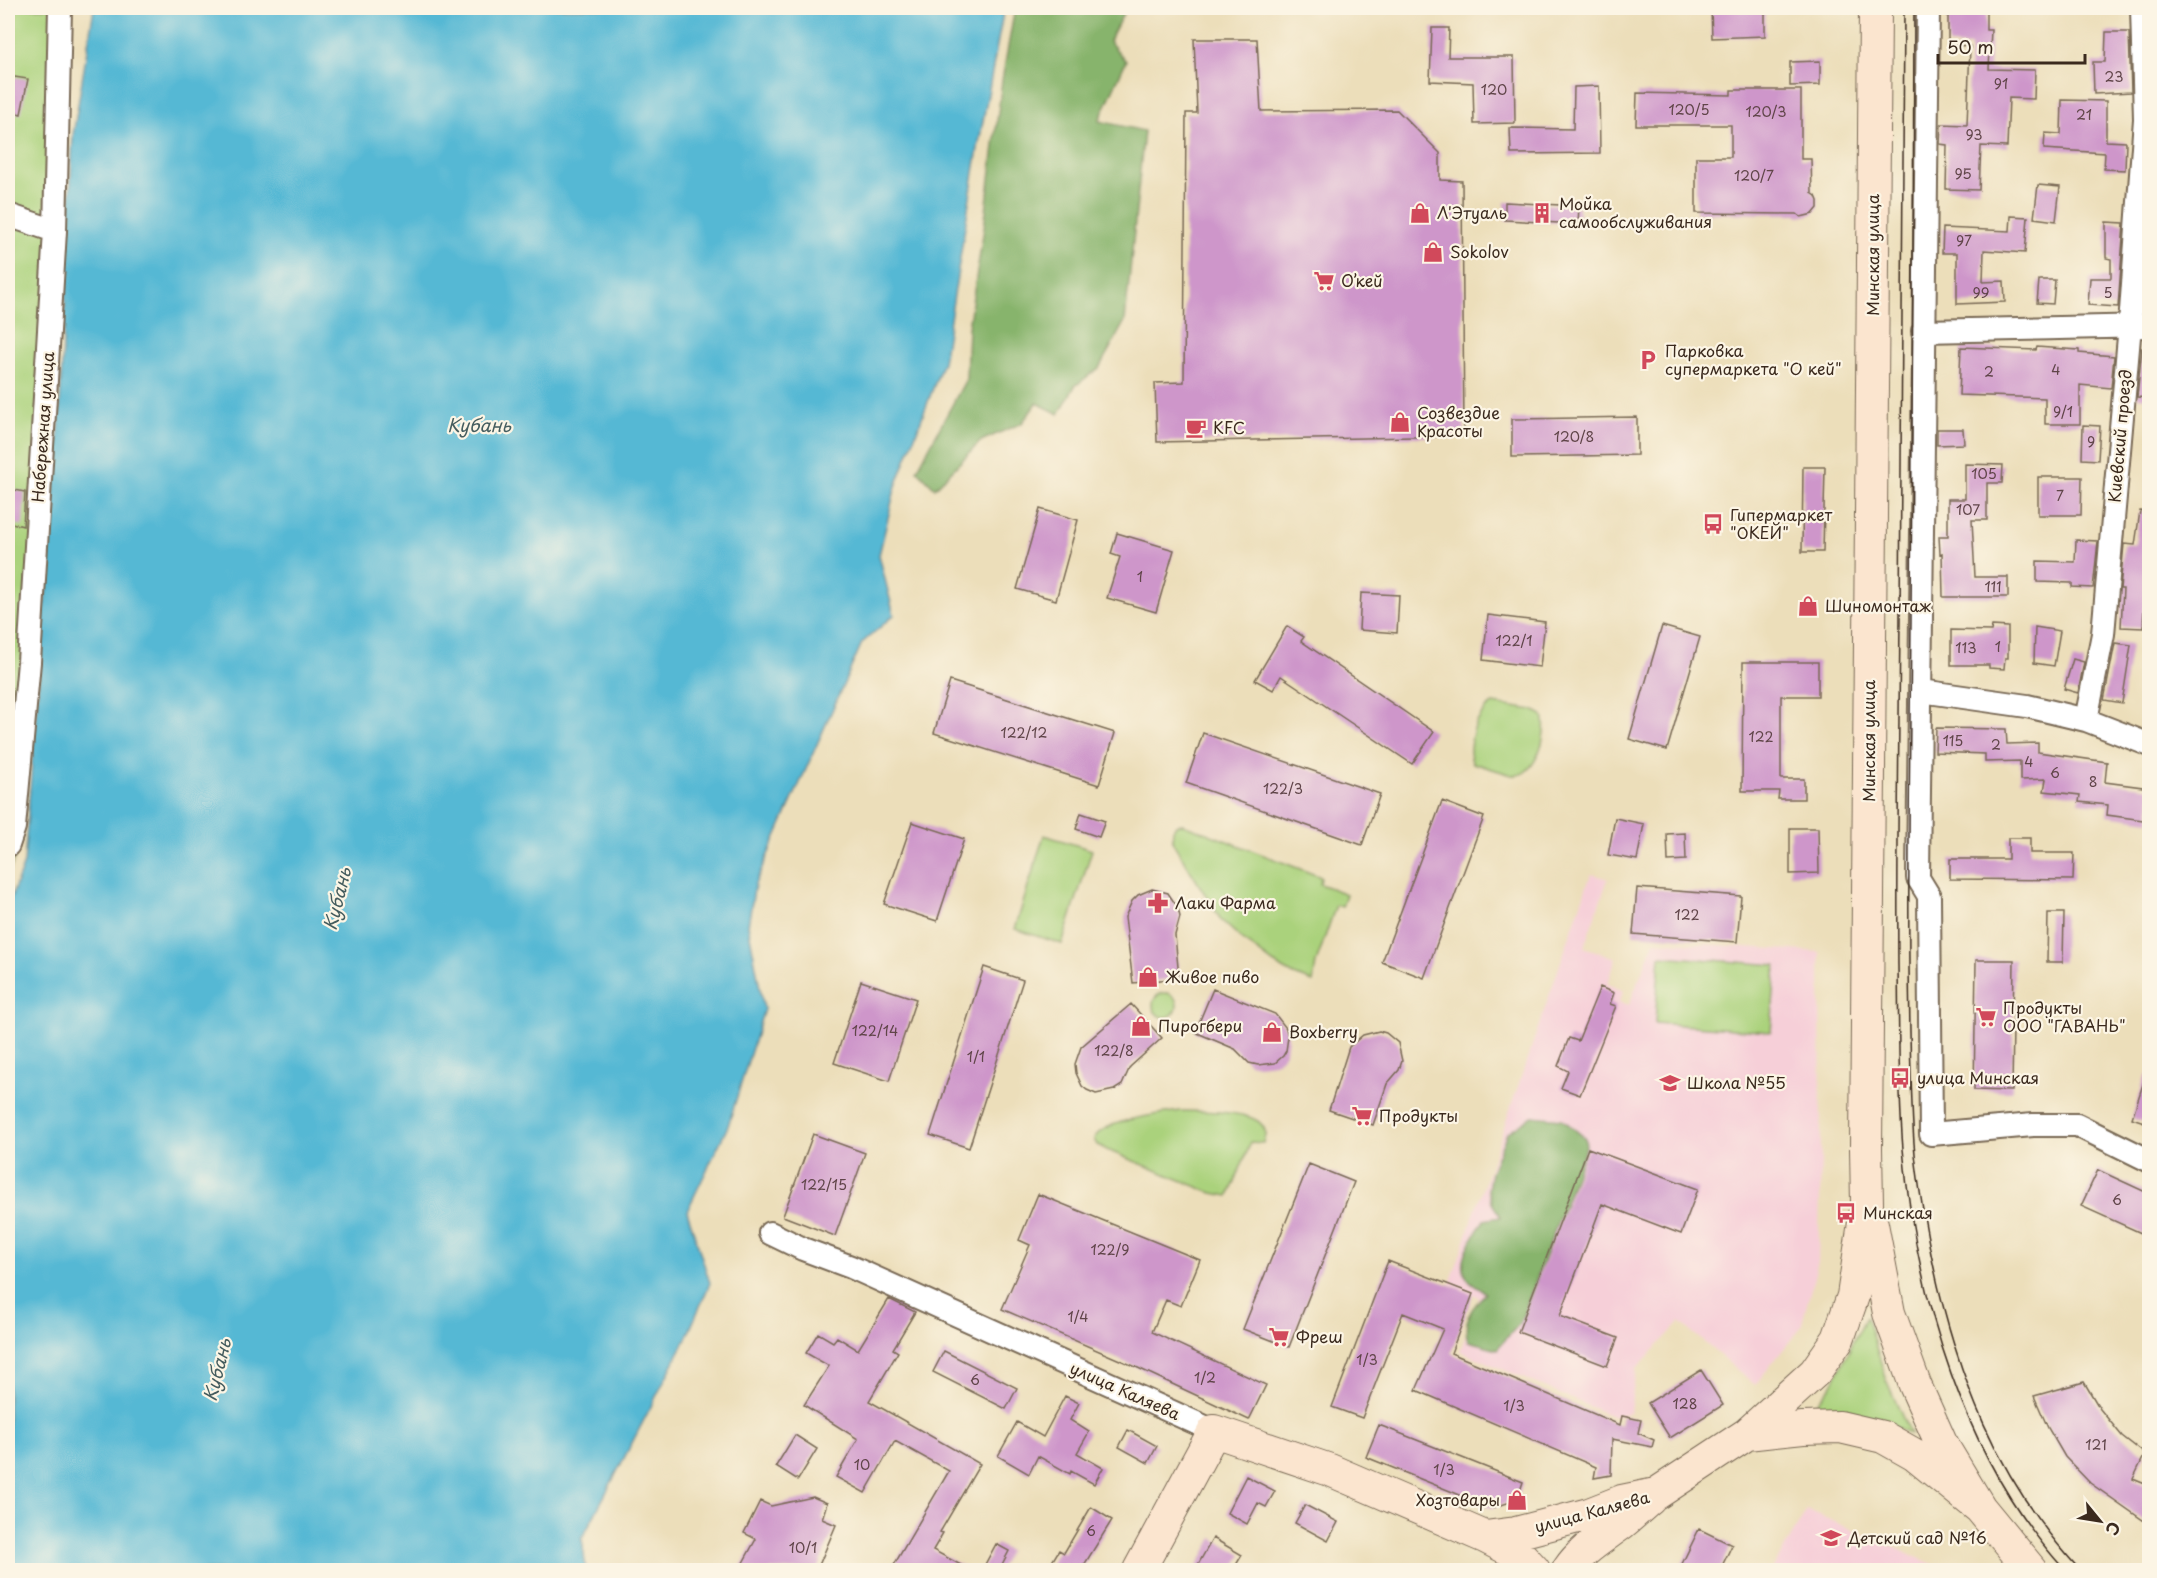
<svg xmlns="http://www.w3.org/2000/svg" width="2157" height="1578" viewBox="0 0 2157 1578" font-family="'Playpen Sans',sans-serif">
<rect width="100%" height="100%" fill="#fcf5e5"/>
<filter id="ink" filterUnits="userSpaceOnUse"><feTurbulence type="fractalNoise" baseFrequency=".0167" numOctaves="2"/><feDisplacementMap in="SourceGraphic" scale="12" xChannelSelector="R" yChannelSelector="G"/><feConvolveMatrix kernelMatrix="1 2 1 2 8 2 1 2 1" color-interpolation-filters="sRGB"/></filter>
<filter id="wash" filterUnits="userSpaceOnUse"><feTurbulence type="fractalNoise" baseFrequency=".008" numOctaves="4" result="noise"/><feDisplacementMap in="SourceGraphic" scale="24" xChannelSelector="R" yChannelSelector="G"/><feGaussianBlur stdDeviation="1.35" result="paint"/><feColorMatrix in="noise" values="0 0 0 0 0 0 0 0 0 0 0 0 0 0 0 0 0 1.4 0 .05"/><feComposite in="paint" operator="in"/></filter>
<g filter="url(#wash)">
<rect width="100%" height="100%" fill="#ecdeba"/>
<path fill="#f6cfd8" d="M1591 874 1608 879 1584 947 1616 958 1608 984 1624 991 1619 1002 1629 1005 1654 941 1820 952 1821 1160 1818 1262 1801 1327 1755 1385 1680 1322 1636 1369 1630 1412 1614 1417 1460 1351 1479 1297 1450 1284Z
M1807 1510 1937 1566 1933 1570H1772Z"/>
<path fill="#aad27c" stroke="#727e4d" stroke-width="1.5" d="M8 8H69L18 848 8 876Z
M1493 704 1533 710 1543 716C1549 734 1535 779 1512 775L1473 763C1464 748 1477 711 1493 704Z
M1183 824 1321 877 1320 884 1346 894 1342 907 1336 905 1316 963 1313 982 1294 975 1273 963 1244 941 1221 920 1172 841 1173 830 1176 825Z
M1044 835 1092 850 1062 944 1015 929Z
M1660 956 1776 965 1771 1032 1655 1023Z
M1153 1005a12 12 0 1 1 24 0a12 12 0 1 1-24 0Z
M1180 1111C1198 1111 1252 1110 1262 1125 1267 1131 1265 1136 1263 1143L1251 1142 1229 1196 1212 1193 1107 1150 1097 1145 1094 1139C1103 1120 1160 1114 1180 1111Z
M1866 1317 1888 1384 1910 1434 1877 1418 1814 1407 1831 1386Z"/>
<path fill="#87b46c" stroke="#616f45" stroke-width="1.5" d="M1015 8H1126L1109 41 1126 61 1099 121 1144 131 1125 321 1099 368 1075 386 1059 414 1037 403 1022 423 981 441 935 488 917 470 966 379 968 328 984 228 1002 80Z
M1532 1116 1562 1119 1585 1138 1586 1147 1520 1323 1497 1349 1468 1341C1462 1321 1472 1306 1486 1293 1481 1289 1474 1286 1470 1282 1453 1264 1474 1236 1484 1220L1501 1217 1493 1205 1488 1190 1491 1172 1507 1133Z"/>
<path fill="#55b8d4" stroke="#487179" stroke-width="1.5" d="M94 8H1004L978 148 943 362 895 489 879 555 894 615 862 643 755 884 748 925 764 1009 728 1126 687 1211 710 1283 685 1341 582 1539 586 1570H8V906L24 863 59 425 73 135Z"/>
<g id="blocks">
<path fill="#ce96ca" d="M1711 8H1765V36L1712 38Z
M1948 8H1986V30H1991L1989 69 2035 70 2034 99 2009 98 2007 147 1981 146 1979 190 1946 189 1947 145 1940 144 1941 124 1967 125 1970 46 1948 45Z
M1432 28H1449L1448 57H1514L1515 123 1474 124 1473 83 1430 81Z
M2106 32H2129L2131 92 2094 94 2093 62H2105Z
M1194 39H1257L1261 111 1397 110 1440 153V180L1462 181 1464 436 1157 442 1155 383 1184 382 1186 113H1197Z
M1820 61V85L1790 86V62Z
M8 76 28 79 21 114 8 111Z
M1599 86 1600 153 1511 154 1510 128 1573 129 1574 87Z
M1731 90H1801V159H1811L1812 193 1816 196 1818 201V208L1813 214 1801 217 1797 214 1696 213V157H1731V125H1636L1637 93 1731 95Z
M2062 100 2106 101V141L2126 142 2125 170 2104 169 2105 153 2044 149 2045 133 2061 134Z
M2038 185 2060 187 2056 221 2034 218Z
M1505 202 1579 206 1578 224 1505 220Z
M2011 216 2028 217 2025 253 1984 250 1983 282 2004 281 2005 302 1957 304V253H1942L1943 228 2010 231Z
M2106 222 2124 223 2118 307 2088 305 2090 278H2111V259L2106 258Z
M2150 243V303L2145 302Z
M2039 280H2055L2053 304 2037 303Z
M1961 347 2036 350 2037 347 2079 350V353L2114 356 2111 388 2080 385V424H2045V398L1959 395Z
M2142 348H2150V398L2137 397Z
M1637 417V455L1512 457V419Z
M2083 425 2100 426 2098 460 2082 459Z
M1937 429H1963L1964 444 1937 445Z
M1965 464 2003 465 2002 483H1987V520H1972L1975 577H2008V597H1943L1942 553 1940 554 1939 536H1948V499H1965Z
M1803 467H1825L1823 552H1802Z
M2038 477H2082L2081 515H2038Z
M10 489 25 492 23 526 8 522Z
M1040 509 1078 520 1056 600 1017 589Z
M2140 511 2150 512V607H2144L2143 628 2121 627 2123 589H2120L2124 544 2135 545Z
M1117 533 1174 550 1156 612 1107 598 1120 557 1111 554Z
M2076 540 2098 541 2093 588 2072 587V583L2037 582V561L2075 562Z
M1361 593 1399 595 1397 633 1359 630Z
M1488 615 1545 622 1540 667 1483 660Z
M1287 626 1304 637 1301 641 1434 732 1412 764 1281 676 1273 690 1255 680Z
M1662 626 1700 637 1667 750 1629 739Z
M1992 626 2008 627V658H2005L2004 669 1989 668V665H1951V630L1991 631Z
M2035 627 2060 631 2054 666 2034 663Z
M2115 643 2131 645 2122 703 2104 700Z
M2073 659 2084 662 2078 693 2064 689Z
M1743 662H1818V696H1781V779H1804V799H1778L1779 791H1742Z
M950 681 1115 733 1099 785 934 733Z
M1936 728 2006 729 2007 744 2038 743V752L2107 762 2105 782 2150 788V821L2107 815 2108 805 2079 802 2080 795 2044 791 2046 779 2020 780V761L1985 762V754L1935 752Z
M1203 733 1380 794 1362 845 1186 783Z
M1442 801 1484 817 1424 978 1382 962Z
M1081 813 1105 821 1099 837 1076 829Z
M1615 818 1644 824 1637 860 1608 855Z
M912 822 964 839 937 921 884 904Z
M1790 828H1818L1819 873 1790 874Z
M1685 833 1686 860 1668 861 1667 834Z
M2008 838H2030V853H2074L2073 880 1950 879V859H2008Z
M1637 888 1741 896 1737 942 1633 934Z
M1152 889 1168 893 1178 908 1180 917 1175 935 1179 978 1133 983 1125 917 1132 901 1138 895Z
M2048 913H2064L2063 962H2047Z
M1976 960H2014L2012 1091 1974 1090Z
M984 967 1023 980 969 1148 930 1135Z
M861 981 916 999 889 1081 834 1063Z
M1600 987 1614 993 1610 1004 1616 1006 1580 1095 1561 1088 1568 1071 1558 1066 1569 1038 1578 1041Z
M1213 989 1275 1014 1286 1028 1288 1037 1286 1051 1283 1056 1275 1063 1258 1065 1249 1063 1235 1049 1195 1032Z
M1131 1004 1162 1038 1130 1067 1122 1085 1114 1090 1096 1094 1087 1090 1082 1086 1076 1073 1075 1064 1081 1047Z
M1379 1031 1386 1033 1398 1043 1402 1061 1399 1070 1387 1084 1373 1125 1329 1110 1349 1047 1363 1035Z
M2146 1075H2150V1124L2132 1118Z
M813 1134 865 1153 835 1236 783 1216Z
M1588 1148 1698 1189 1681 1234 1602 1204 1560 1316 1618 1338 1607 1366 1518 1332Z
M1309 1164 1354 1182 1289 1347 1243 1329Z
M2098 1170 2150 1194V1237L2081 1206Z
M1038 1194 1200 1260 1181 1306 1166 1300 1152 1332 1266 1385 1249 1420 1136 1367 1002 1309 1030 1245 1019 1240Z
M1388 1261 1473 1294 1451 1353 1620 1425 1622 1416 1641 1420 1638 1433 1654 1440 1652 1447 1612 1439 1611 1475 1594 1478 1596 1467 1416 1390 1443 1329 1403 1313 1362 1418 1332 1407Z
M889 1299 915 1312 893 1349 898 1352 869 1401 980 1464 940 1532 943 1533 933 1550 970 1570H903L894 1565 949 1471 895 1441 865 1493 836 1477 858 1439 804 1405 829 1366 806 1353 818 1333 833 1342 837 1337 858 1350Z
M944 1351 1017 1388 1006 1409 933 1372Z
M1701 1370 1723 1405 1670 1438 1648 1403Z
M2084 1382 2100 1409 2122 1436 2145 1454 2133 1479 2150 1486V1525L2090 1483 2065 1457 2048 1428 2034 1396Z
M1065 1396 1079 1403 1070 1420 1089 1432 1077 1453 1103 1468 1094 1484 1071 1471 1070 1474 1038 1456 1029 1474 998 1456 1017 1422 1043 1437Z
M1379 1425 1523 1482 1517 1500 1492 1508 1366 1457Z
M1128 1430 1157 1446 1148 1463 1119 1447Z
M795 1435 817 1449 798 1480 776 1466Z
M1246 1476 1275 1491 1266 1507 1258 1503 1247 1524 1227 1513Z
M813 1497 827 1503 822 1519 836 1525 817 1570H739L756 1539 744 1533 760 1501 771 1506Z
M1305 1505 1338 1522 1328 1541 1295 1523Z
M1091 1507 1112 1520 1081 1570H1047L1059 1550 1064 1553Z
M1699 1529 1732 1545 1720 1570H1679Z
M1213 1538 1242 1555 1233 1570H1195Z
M996 1544 1009 1551 999 1570H982Z"/>
</g>
</g>
<g filter="url(#ink)">
<use href="#blocks" fill-opacity="0" stroke="#796955" stroke-width="1.5"/>
<g fill="none" stroke-linecap="round" stroke-linejoin="round">
<g stroke="#796955" stroke-width="26">
<path id="minor" d="M1928 8 1918 878 1929 896 1931 1134 2033 1125H2077L2150 1161
M8 215 55 231
M1923 331 2150 326
M1921 691 2027 706 2086 720 2150 745
M2086 720 2103 634 2130 325 2145 119 2142 8
M8 845 14 827 29 662 55 231 60 8
M770 1233 803 1249 851 1267 1214 1431"/>
</g>
<g stroke="#796955" stroke-width="34">
<path id="secondary" d="M1872 1224 1889 1313 1915 1385 1941 1443 1980 1508 2031 1570
M1747 1434 1815 1372 1838 1339 1853 1296 1867 1203 1866 1149 1875 8
M1485 1537 1520 1555 1534 1570
M1139 1570 1214 1431 1330 1470 1485 1537 1516 1533 1589 1514 1622 1501 1656 1494 1747 1434 1803 1428 1840 1427 1883 1437 1915 1455 1980 1508
M1568 1570C1581 1550 1601 1539 1621 1524 1631 1516 1641 1507 1650 1499"/>
</g>
<use href="#minor" stroke="#fff" stroke-width="22"/>
<use href="#secondary" stroke="#fbe5cf" stroke-width="32"/>
<path stroke="#3b2a1e" stroke-width="1.5" d="M1904 8C1902 211 1901 415 1900 619 1899 734 1897 849 1898 965 1899 1026 1898 1088 1903 1149 1916 1295 1964 1461 2065 1570
M1914 8C1913 212 1913 416 1911 620 1910 735 1908 850 1909 966 1910 1025 1910 1084 1914 1143 1917 1180 1924 1218 1931 1254 1956 1374 1996 1479 2080 1570"/>
</g>
</g>
<defs>
<g id="shop-bare" transform="scale(1.62)"><path d="M-5-2.5h2.3a2.7 3.5 0 0 1 5.4 0H5L5.5 6h-11ZM-1.5-2.5h3a1.5 2.3 0 0 0-3 0Z" fill="#d1495b" stroke="#fcf5e5" stroke-width="2.5" paint-order="stroke"/></g>
<g id="building-bare" transform="scale(1.62)"><path d="M-4-6H4V6H1V3H-1V6H-4ZM-2.5-4.3h1.7v1.8h-1.7ZM.8-4.3h1.7v1.8H.8ZM-2.5-1h1.7V.8h-1.7ZM.8-1h1.7V.8H.8Z" fill="#d1495b" stroke="#fcf5e5" stroke-width="2.5" paint-order="stroke"/></g>
<g id="supermarket-bare" transform="scale(1.62)"><path d="M-6-5.5h2.5l.6 2H6L4.5 2H-2.5L-4.4-4H-6ZM-1.5 3.2a1.3 1.3 0 1 0 .1 0ZM3 3.2a1.3 1.3 0 1 0 .1 0Z" fill="#d1495b" stroke="#fcf5e5" stroke-width="2.5" paint-order="stroke"/></g>
<g id="parking-bare" transform="scale(1.62)"><path d="M-3.5-5.5H1a3.5 3.5 0 0 1 0 7H-1V5.5H-3.5ZM-1-3.4V-.6H.8a1.4 1.4 0 0 0 0-2.8Z" fill="#d1495b" stroke="#fcf5e5" stroke-width="2.5" paint-order="stroke"/></g>
<g id="cafe-bare" transform="scale(1.62)"><path d="M-5.5-4.5H6V0H3Q3 3.5 0 3.5H-2.5Q-5.5 3.5-5.5 0ZM3-3.2v2h1.7v-2ZM-6 4.5H4V6H-6Z" fill="#d1495b" stroke="#fcf5e5" stroke-width="2.5" paint-order="stroke"/></g>
<g id="bus-bare" transform="scale(1.62)"><path d="M-5-6H5V4H4V6H2V4H-2V6H-4V4H-5ZM-3.5-4V0h7V-4ZM-3.5 1.2v1.5H-2V1.2ZM2 1.2v1.5H3.5V1.2Z" fill="#d1495b" stroke="#fcf5e5" stroke-width="2.5" paint-order="stroke"/></g>
<g id="pharmacy-bare" transform="scale(1.62)"><path d="M-2-6h4v4h4v4h-4v4h-4v-4h-4v-4h4Z" fill="#d1495b" stroke="#fcf5e5" stroke-width="2.5" paint-order="stroke"/></g>
<g id="school-bare" transform="scale(1.62)"><path d="M0-5L7-2L0 1L-7-2ZM-4 1L0 2.5L4 1V4Q0 6-4 4Z" fill="#d1495b" stroke="#fcf5e5" stroke-width="2.5" paint-order="stroke"/></g>
</defs>
<g fill-rule="evenodd">
<use href="#shop-bare" x="1420" y="213"/>
<use href="#building-bare" x="1542" y="213"/>
<use href="#shop-bare" x="1433" y="252"/>
<use href="#supermarket-bare" x="1324" y="281"/>
<use href="#parking-bare" x="1648" y="360"/>
<use href="#shop-bare" x="1400" y="422"/>
<use href="#cafe-bare" x="1196" y="428"/>
<use href="#bus-bare" x="1713" y="524"/>
<use href="#shop-bare" x="1808" y="606"/>
<use href="#pharmacy-bare" x="1158" y="903"/>
<use href="#shop-bare" x="1148" y="977"/>
<use href="#supermarket-bare" x="1986" y="1017"/>
<use href="#shop-bare" x="1141" y="1026"/>
<use href="#shop-bare" x="1272" y="1032"/>
<use href="#bus-bare" x="1900" y="1078"/>
<use href="#school-bare" x="1670" y="1083"/>
<use href="#supermarket-bare" x="1362" y="1116"/>
<use href="#bus-bare" x="1846" y="1213"/>
<use href="#supermarket-bare" x="1279" y="1337"/>
<use href="#shop-bare" x="1517" y="1500"/>
<use href="#school-bare" x="1831" y="1538"/>
</g>
<g text-anchor="middle" stroke-width="4.5" stroke-linejoin="round" paint-order="stroke">
<g font-size="14" fill="#604549">
<text x="2114" y="82">23</text>
<text x="2001" y="89">91</text>
<text x="1494" y="95">120</text>
<text x="1689" y="115">120/5</text>
<text x="1766" y="117">120/3</text>
<text x="2084" y="120">21</text>
<text x="1974" y="140">93</text>
<text x="1963" y="179">95</text>
<text x="1754" y="181">120/7</text>
<text x="1964" y="246">97</text>
<text x="1981" y="298">99</text>
<text x="2108" y="298">5</text>
<text x="2056" y="375">4</text>
<text x="1989" y="377">2</text>
<text x="2063" y="417">9/1</text>
<text x="1574" y="442">120/8</text>
<text x="2091" y="447">9</text>
<text x="1984" y="479">105</text>
<text x="2060" y="501">7</text>
<text x="1968" y="515">107</text>
<text x="1140" y="582">1</text>
<text x="1993" y="592">111</text>
<text x="1514" y="646">122/1</text>
<text x="1998" y="652">1</text>
<text x="1966" y="653">113</text>
<text x="1024" y="738">122/12</text>
<text x="1761" y="742">122</text>
<text x="1953" y="746">115</text>
<text x="1996" y="750">2</text>
<text x="2029" y="767">4</text>
<text x="2055" y="778">6</text>
<text x="2093" y="787">8</text>
<text x="1283" y="794">122/3</text>
<text x="1687" y="920">122</text>
<text x="875" y="1036">122/14</text>
<text x="1114" y="1056">122/8</text>
<text x="976" y="1062">1/1</text>
<text x="824" y="1190">122/15</text>
<text x="2117" y="1205">6</text>
<text x="1110" y="1255">122/9</text>
<text x="1078" y="1322">1/4</text>
<text x="1367" y="1365">1/3</text>
<text x="1205" y="1383">1/2</text>
<text x="975" y="1385">6</text>
<text x="1685" y="1409">128</text>
<text x="1514" y="1411">1/3</text>
<text x="2096" y="1450">121</text>
<text x="862" y="1470">10</text>
<text x="1444" y="1475">1/3</text>
<text x="1091" y="1536">6</text>
<text x="803" y="1553">10/1</text>
</g>
<g font-size="16" fill="#3b2a1e" stroke="#fcf5e5" text-anchor="start">
<text x="1559" y="210">Мойка<tspan x="1559" dy="18">самообслуживания</tspan></text>
<text x="1437" y="219">Л'Этуаль</text>
<text x="1450" y="258">Sokolov</text>
<text x="1341" y="287">О’кей</text>
<text x="1665" y="357">Парковка<tspan x="1665" dy="18">супермаркета "О кей"</tspan></text>
<text x="1417" y="419">Созвездие<tspan x="1417" dy="18">Красоты</tspan></text>
<text x="1213" y="434">KFC</text>
<text x="1730" y="521">Гипермаркет<tspan x="1730" dy="18">"ОКЕЙ"</tspan></text>
<text x="1825" y="612">Шиномонтаж</text>
<text x="1175" y="909">Лаки Фарма</text>
<text x="1165" y="983">Живое пиво</text>
<text x="2003" y="1014">Продукты<tspan x="2003" dy="18">ООО "ГАВАНЬ"</tspan></text>
<text x="1158" y="1032">Пирогбери</text>
<text x="1289" y="1038">Boxberry</text>
<text x="1917" y="1084">улица Минская</text>
<text x="1687" y="1089">Школа №55</text>
<text x="1379" y="1122">Продукты</text>
<text x="1863" y="1219">Минская</text>
<text x="1296" y="1343">Фреш</text>
<text x="1500" y="1506" text-anchor="end">Хозтовары</text>
<text x="1848" y="1544">Детский сад №16</text>
</g>
<g font-size="16" fill="#3b2a1e" stroke="#fcf5e5">
<text transform="translate(1873 255) rotate(-90)" y="6">Минская улица</text>
<text transform="translate(43 427) rotate(-86)" y="6">Набережная улица</text>
<text transform="translate(2120 436) rotate(-85)" y="6">Киевский проезд</text>
<text transform="translate(1869 741) rotate(-90)" y="6">Минская улица</text>
<text transform="translate(1125 1391) rotate(24)" y="6">улица Каляева</text>
<text transform="translate(1592 1512) rotate(-15)" y="6">улица Каляева</text>
</g>
<g font-size="18" font-style="italic" fill="#445c5e" stroke="#fcf5e5">
<text x="479" y="432">Кубань</text>
<text transform="translate(338 899) rotate(-76)" y="6">Кубань</text>
<text transform="translate(218 1370) rotate(-76)" y="6">Кубань</text>
</g>
</g>
<rect width="2157" height="1578" fill="none" stroke="#fcf5e5" stroke-width="30"/>
<g transform="translate(2100 1521) rotate(120)" stroke="#fcf5e5" stroke-width="4.5" paint-order="stroke">
<path d="M0-4.5L10 22L0 15L-10 22Z" fill="#3b2a1e"/>
<text y="-9" font-size="16" font-weight="bold" text-anchor="middle" fill="#3b2a1e">С</text>
</g>
<path d="M1938 54v9h147v-9" fill="none" stroke="#3b2a1e" stroke-width="3"/>
<text x="1947" y="54" font-size="18" fill="#3b2a1e" stroke="#fcf5e5" stroke-width="4.5" paint-order="stroke">50 m</text>
</svg>
